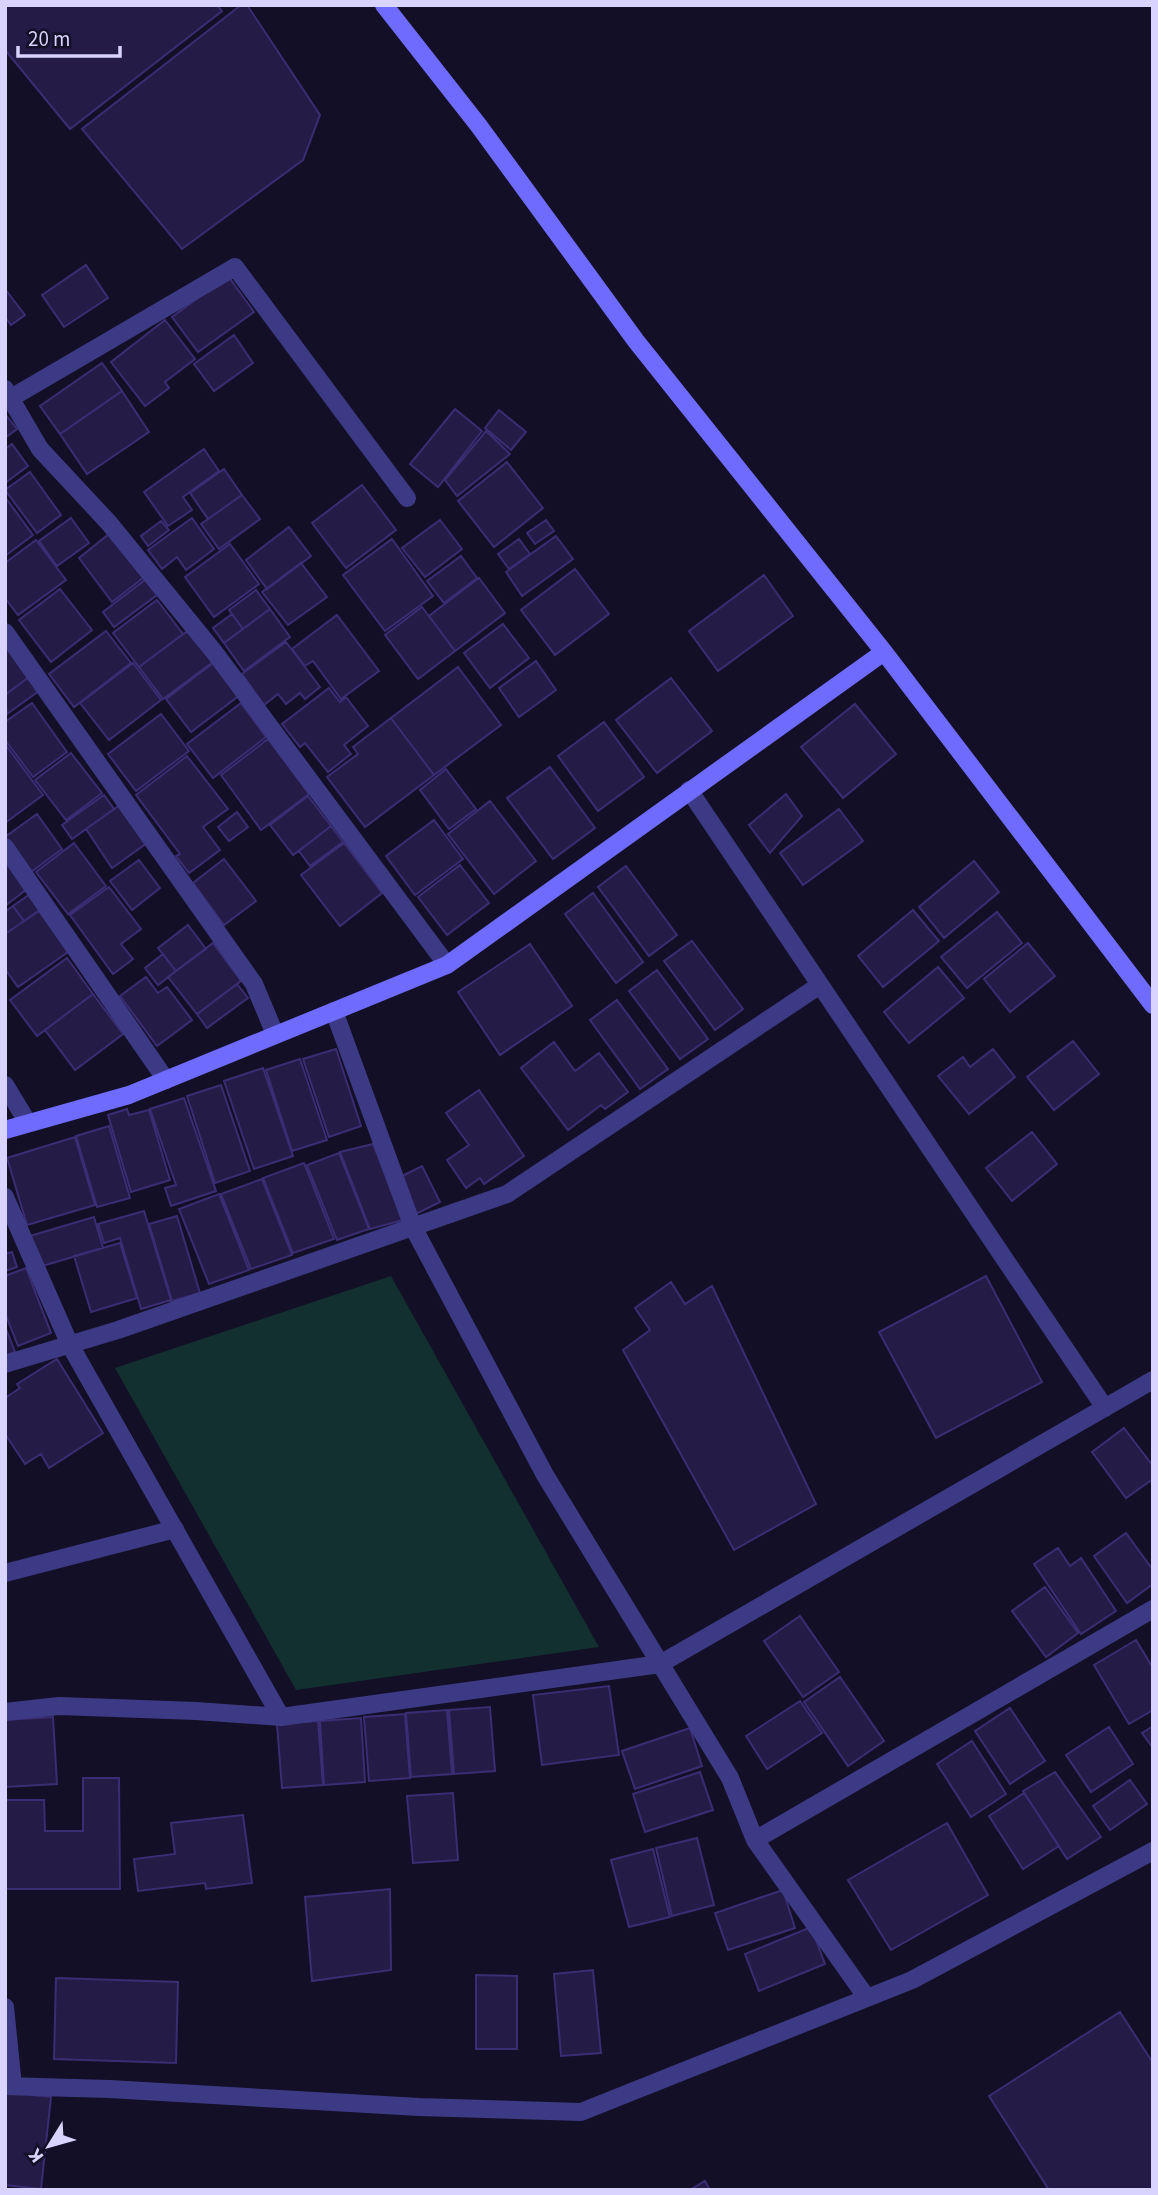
<svg xmlns="http://www.w3.org/2000/svg" width="1158" height="2195" viewBox="0 0 1158 2195" font-family="'Source Sans 3',sans-serif">
<rect width="100%" height="100%" fill="#130f26"/>
<path fill="#12302f" d="M391 1276 599 1647 296 1690 115 1368Z"/>
<path fill="#241b47" stroke="#3b2d73" stroke-width="2" d="M5 5H217L222 11 70 129 5 50Z
M241 5H247L320 115 303 160 182 249 82 129Z
M86 265 108 298 64 327 42 295Z
M228 276 254 312 198 352 172 317Z
M5 289 25 315 11 325 5 317Z
M165 320 195 359 165 382 169 388 145 406 111 362Z
M234 335 253 363 214 391 194 364Z
M102 363 122 391 60 434 40 406Z
M122 391 149 432 87 474 60 434Z
M455 409 482 431 438 487 410 464Z
M499 410 526 432 511 450 485 428Z
M5 414 17 429 5 438Z
M486 431 510 454 457 496 445 480Z
M12 444 28 466 5 483V449Z
M204 449 219 471 183 497 192 510 168 526 144 492Z
M507 462 543 508 494 547 458 501Z
M224 469 242 495 208 519 190 493Z
M30 472 61 515 37 533 5 490Z
M362 485 396 530 346 568 312 523Z
M242 495 260 519 219 549 201 524Z
M5 497 33 535 5 556Z
M71 518 89 543 57 566 39 541Z
M192 518 214 549 186 570 177 557 162 569 148 550Z
M440 520 462 549 425 577 402 548Z
M546 520 554 531 535 544 527 533Z
M161 521 169 530 148 546 141 536Z
M289 527 311 556 267 589 246 560Z
M109 534 143 578 112 602 79 558Z
M556 536 573 559 522 596 506 572Z
M392 539 433 596 385 631 343 575Z
M519 539 530 554 509 569 498 554Z
M36 540 66 580 18 615 5 598V563Z
M230 544 259 584 214 617 185 577Z
M461 556 477 578 444 603 427 581Z
M301 563 327 597 288 625 262 592Z
M575 569 609 614 555 655 521 610Z
M764 575 793 616 718 671 689 631Z
M479 578 505 613 455 651 429 616Z
M145 580 157 595 114 627 103 612Z
M60 589 92 630 51 662 19 620Z
M256 590 270 609 243 629 229 610Z
M157 600 183 634 139 667 113 633Z
M422 607 455 651 418 679 385 635Z
M270 609 290 637 244 671 224 643Z
M232 614 243 629 224 643 213 628Z
M337 615 379 671 341 699 313 661 305 666 292 649Z
M503 624 529 658 490 688 464 653Z
M189 630 213 662 163 699 139 667Z
M106 631 131 663 74 707 49 674Z
M286 642 320 687 305 699 300 693 286 704 278 694 264 705 242 674Z
M9 648 29 677 5 695V651Z
M217 660 240 695 191 732 166 699Z
M536 661 556 690 519 717 499 688Z
M133 663 161 700 109 740 80 703Z
M458 667 501 725 434 775 391 718Z
M29 677 39 691 7 714 5 695Z
M671 678 712 731 657 773 616 720Z
M329 688 340 702 346 697 368 726 344 745 351 754 328 772 305 743 300 747 282 724Z
M32 703 67 752 33 777 5 740V722Z
M241 703 266 737 213 778 187 744Z
M855 704 896 754 843 798 801 747Z
M161 714 189 751 136 791 108 754Z
M391 718 434 775 365 827 327 777 358 754 353 747Z
M604 722 644 777 598 811 558 756Z
M268 739 309 794 261 830 221 775Z
M5 744 43 795 5 823Z
M71 753 102 793 66 820 35 780Z
M187 756 228 809 203 827 220 850 189 873 176 856 180 854 136 795Z
M550 767 595 828 553 859 507 798Z
M446 769 476 809 449 829 420 790Z
M786 794 802 816 770 853 749 825Z
M104 795 114 809 72 839 62 825Z
M308 796 331 826 293 855 270 825Z
M490 801 536 861 494 894 448 834Z
M120 805 147 843 112 868 86 829Z
M839 809 863 841 803 885 780 853Z
M237 812 248 827 229 841 218 827Z
M37 814 62 849 31 872 5 837Z
M434 820 463 859 415 895 386 856Z
M331 826 343 842 310 866 299 851Z
M74 843 106 886 68 914 36 872Z
M344 843 382 893 340 926 301 875Z
M224 859 256 901 224 925 193 883Z
M5 860 27 889 5 906Z
M139 860 160 888 132 910 110 881Z
M974 861 999 892 944 938 919 907Z
M460 865 489 903 447 935 418 897Z
M626 866 677 935 649 956 598 887Z
M109 887 141 929 121 944 133 959 113 974 70 915Z
M33 892 44 907 24 921 13 906Z
M593 893 643 962 616 983 565 914Z
M13 906 24 921 5 934V912Z
M913 910 939 941 883 987 858 956Z
M39 911 68 952 18 987 5 969V934Z
M997 912 1022 943 967 988 941 957Z
M188 925 206 949 176 971 158 948Z
M692 941 743 1009 715 1030 664 961Z
M213 943 241 981 197 1014 168 977Z
M1028 943 1055 976 1010 1012 984 979Z
M530 944 572 1006 500 1055 458 992Z
M163 954 176 971 158 985 145 968Z
M67 958 93 994 37 1036 10 1000Z
M938 967 964 998 909 1043 884 1012Z
M657 970 708 1039 680 1059 629 991Z
M146 977 158 993 167 987 192 1020 157 1046 120 996Z
M237 984 248 998 207 1028 197 1014Z
M93 994 123 1034 75 1070 45 1030Z
M617 1000 668 1069 640 1089 590 1020Z
M1073 1041 1099 1074 1054 1110 1027 1077Z
M554 1042 575 1071 599 1053 628 1092 605 1109 601 1105 568 1130 521 1068Z
M336 1049 361 1126 329 1137 303 1059Z
M993 1049 1015 1077 969 1114 938 1076 963 1057 970 1067Z
M300 1059 327 1140 292 1151 266 1070Z
M263 1068 293 1156 254 1169 224 1081Z
M221 1085 250 1171 215 1183 187 1096Z
M479 1090 524 1156 484 1184 480 1178 466 1188 447 1160 469 1145 446 1113Z
M184 1098 216 1191 171 1206 165 1188 176 1185 150 1109Z
M127 1109 129 1115 149 1110 170 1180 131 1192 108 1115Z
M109 1126 130 1198 97 1207 76 1136Z
M1032 1132 1057 1164 1012 1201 986 1168Z
M75 1137 95 1205 27 1225 7 1158Z
M373 1144 403 1220 370 1229 340 1152Z
M339 1153 369 1229 337 1240 307 1165Z
M304 1163 334 1239 293 1253 263 1178Z
M422 1166 440 1202 416 1214 398 1178Z
M262 1179 292 1255 251 1269 221 1194Z
M219 1194 249 1270 209 1284 179 1209Z
M144 1211 171 1300 141 1309 120 1238 104 1243 98 1224Z
M177 1216 200 1293 172 1301 149 1224Z
M94 1217 103 1248 39 1267 30 1236Z
M120 1243 137 1298 91 1312 74 1256Z
M12 1252 17 1267 5 1271V1254Z
M26 1268 51 1333 18 1346 5 1313V1276Z
M986 1276 1042 1382 936 1438 879 1332Z
M671 1282 685 1304 712 1286 816 1504 734 1550 623 1350 650 1330 635 1308Z
M5 1326 15 1352 5 1356Z
M57 1359 103 1433 49 1468 41 1454 25 1464 5 1434V1398L20 1388 17 1384Z
M1124 1428 1153 1466V1479L1126 1498 1092 1452Z
M1126 1533 1153 1570V1584L1127 1603 1094 1556Z
M1058 1548 1070 1566 1081 1558 1116 1611 1081 1634 1034 1564Z
M1045 1587 1078 1633 1046 1657 1012 1611Z
M800 1616 839 1672 803 1697 764 1641Z
M1136 1640 1153 1668V1710L1129 1724 1094 1665Z
M840 1677 884 1741 848 1766 804 1702Z
M609 1686 619 1755 542 1765 533 1695Z
M800 1701 822 1733 767 1769 746 1736Z
M490 1707 495 1771 454 1774 449 1710Z
M1010 1708 1045 1761 1010 1784 975 1731Z
M447 1710 452 1774 411 1777 406 1713Z
M405 1714 410 1778 369 1781 364 1717Z
M53 1717 57 1784 5 1787V1720Z
M361 1718 365 1782 324 1785 320 1721Z
M318 1721 323 1785 282 1788 277 1724Z
M1153 1726V1748L1142 1733Z
M1109 1727 1133 1764 1091 1792 1066 1755Z
M690 1728 702 1766 635 1789 622 1751Z
M972 1741 1006 1794 971 1817 937 1764Z
M700 1772 713 1810 645 1832 633 1794Z
M1055 1772 1101 1837 1067 1859 1023 1791Z
M83 1778H119L120 1889H5V1800H44L45 1831H83Z
M1130 1780 1147 1804 1110 1830 1093 1806Z
M453 1793 458 1860 413 1863 407 1796Z
M1024 1793 1059 1846 1023 1869 989 1816Z
M243 1815 252 1883 206 1889 205 1883 138 1891 134 1859 175 1854 171 1823Z
M947 1823 988 1895 891 1950 848 1880Z
M697 1838 714 1905 672 1916 656 1848Z
M653 1849 670 1917 629 1927 611 1860Z
M390 1889 391 1970 312 1981 305 1897Z
M783 1890 795 1928 728 1950 715 1913Z
M811 1927 825 1964 759 1991 745 1954Z
M593 1970 601 2053 561 2056 554 1974Z
M476 1975 517 1976V2049H476Z
M56 1978 178 1982 176 2063 54 2059Z
M1120 2012 1153 2063V2190H1049L989 2096Z
M5 2092 51 2097 41 2189 5 2185Z
M705 2181 710 2190H690Z"/>
<g fill="none" stroke-linecap="round" stroke-linejoin="round">
<path stroke="#3d3a85" stroke-width="18" d="M5 389 40 449 109 523 215 653 447 965
M11 398 235 267 407 498
M5 632 254 984 275 1034
M689 790 1105 1408
M5 847 166 1080
M334 1011 413 1227 545 1475 730 1778 755 1840 867 1998
M5 1085 28 1123
M5 1197 70 1345 281 1717 660 1664 1153 1380
M5 1364 118 1330 507 1194 820 985
M5 1573 175 1529
M5 1712 59 1706 196 1711 281 1717
M755 1840 1153 1609
M5 2007 13 2086
M5 2086 109 2089 419 2107 581 2112 912 1980 1153 1851"/>
<path stroke="#6f6bff" stroke-width="18" d="M384 5 479 126 636 341 884 652 1153 1005
M5 1130 129 1095 447 965 884 652"/>
</g>
<rect width="1158" height="2195" fill="none" stroke="#d9d4ff" stroke-width="14"/>
<g transform="translate(49 2146) rotate(233)" stroke="#130f26" stroke-width="5" paint-order="stroke">
<path d="M0-5L12 26L0 18L-12 26Z" fill="#d9d4ff"/>
<text y="-10" font-size="19" font-weight="bold" text-anchor="middle" fill="#d9d4ff">K</text>
</g>
<path d="M18 46v10h102v-10" fill="none" stroke="#d9d4ff" stroke-width="3.5"/>
<text x="28" y="46" font-size="21" fill="#d9d4ff" stroke="#130f26" stroke-width="5" paint-order="stroke">20 m</text>
</svg>
